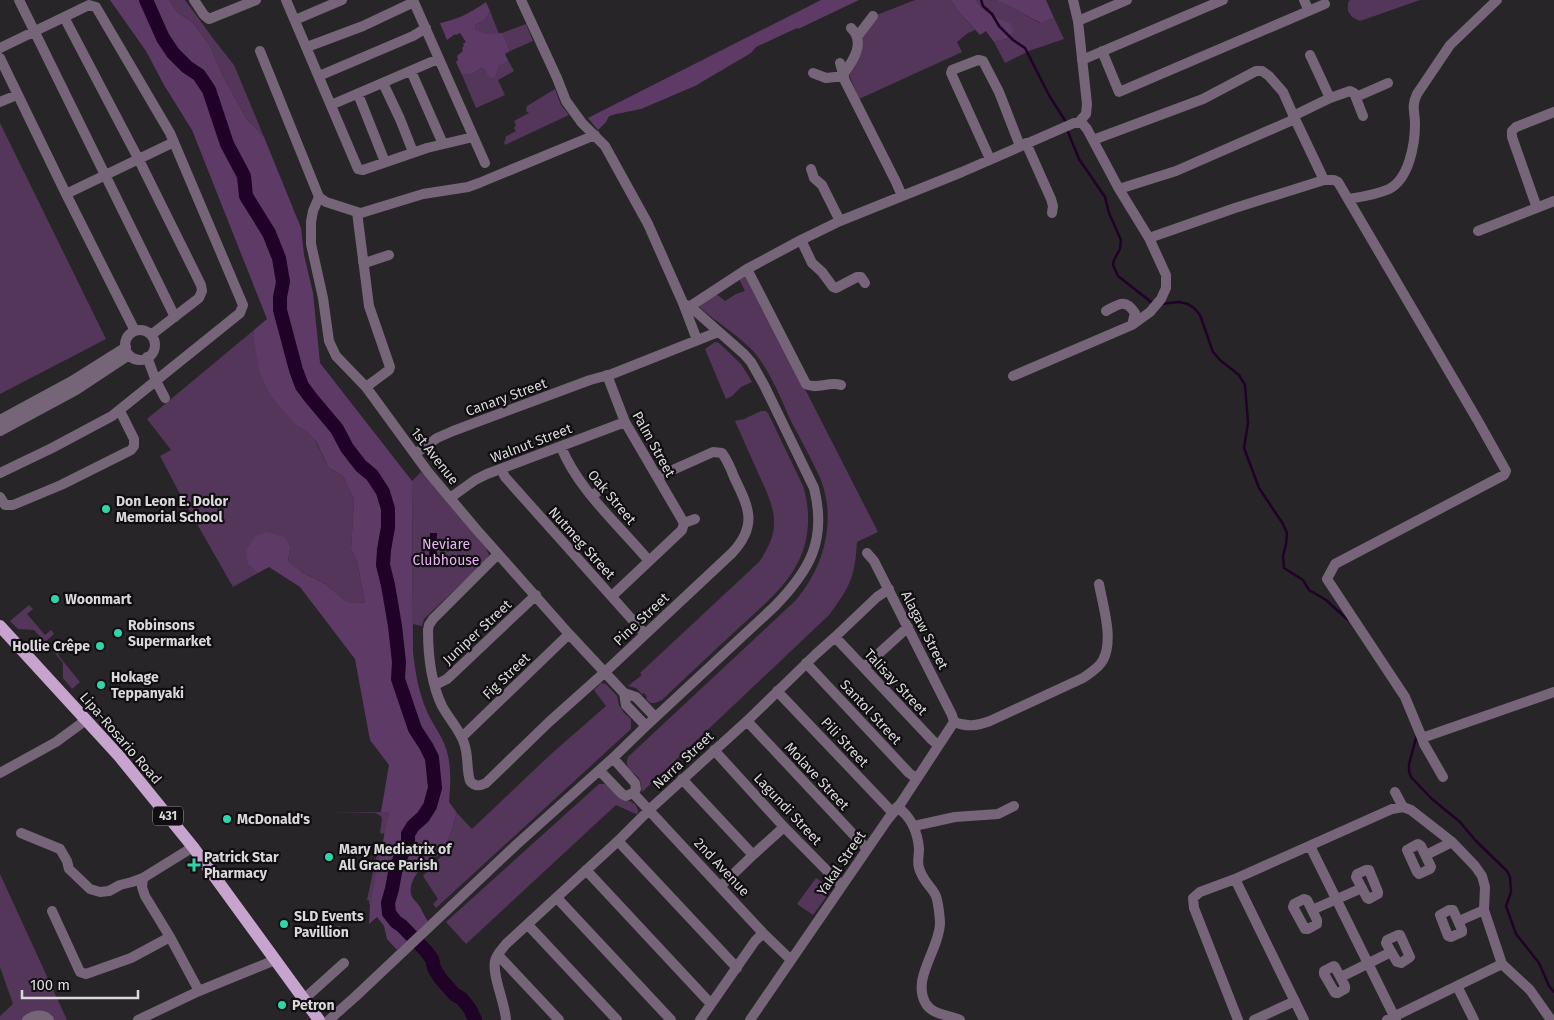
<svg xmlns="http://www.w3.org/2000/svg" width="1554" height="1020" viewBox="0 0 1554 1020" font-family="'Fira Sans',sans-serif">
<rect width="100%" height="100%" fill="#282528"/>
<path fill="#54365a" d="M169 0H185L215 41 234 65 264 137 246 118 223 76 210 46 193 23 178 13Z
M915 0H951L957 10 975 30 968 33 957 42 962 52 859 99 849 75 859 37 874 16Z
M976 0H995L1009 6 1040 23 1054 18 1064 39 1029 51 1005 63 994 42 1006 39 1009 22C993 16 986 15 976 0Z
M1350 0H1420L1360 21 1352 17 1348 11V3Z
M490 11 499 34H486L475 31V25L485 20Z
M526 24 533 41 510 51 502 33Z
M508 60 514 71 498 80 505 95 476 108 462 75 472 74 481 68 485 70 487 75 496 76 499 66 504 64Z
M555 89 561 105 569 115 505 145 504 142 506 139 505 137 516 131 514 128 516 125 514 121 529 113 526 111 527 106Z
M0 123 106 339 0 394Z
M745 275 781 342 878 532 857 542C855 577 850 587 829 615L642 792C641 788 641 784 640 780 635 771 623 770 628 757L795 601C823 569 837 522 821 480 812 459 800 439 790 419 780 396 770 371 754 352 737 334 716 322 698 306L715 293 725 301 736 294 745 291 739 279Z
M254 330 253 336 257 354 297 426 310 433 317 444 329 468 340 474 344 478 354 500 351 549 357 561 365 603 347 602 325 584 303 573 288 561 290 548 248 565 258 573 233 587 180 494 160 456 171 450 147 419Z
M715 342 719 343 741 364 752 382 741 387 732 396 726 399 705 349Z
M761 411H766L768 413 803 486C811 511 810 541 797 564 785 588 762 606 743 624 716 649 689 674 662 700L655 703H650L646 699 647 697 644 693 642 694 636 688 628 686 642 675 640 673 759 562C783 528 775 509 759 475 751 457 743 439 735 421L744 419Z
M421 472 465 522 486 548 489 555 486 560 424 619 422 626 413 624 412 481Z
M29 605 33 609 27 614 45 635 51 630 54 634 45 642 34 630 18 629 10 621Z
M59 639 66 647 58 655 80 682 72 689 63 678V663L50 647Z
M601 683 606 684 617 696 619 705 623 711V712L631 719V729L436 908 433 904 438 899 423 876 444 853 457 813 472 829 550 755 606 706 594 690Z
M599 784H605C611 788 616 793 621 797 628 802 638 801 638 813L636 814 616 805 466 944 446 922Z
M389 812 385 834 380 833 382 819 381 816 375 813H328Z
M378 849 382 850 370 904H369V901L367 900Z
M0 874 67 1020H0V1016L13 1004 0 967Z
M816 878 832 889 813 915 797 904Z
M333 932a6 6 0 1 1 12 0a6 6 0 1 1-12 0Z"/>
<path fill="#5e3b66" d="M110 0H169L178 13 193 23 210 46 223 76 246 118 264 137 301 228 304 255 313 293 320 363 412 481 413 652C415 668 417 683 422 698 426 713 434 724 441 737 452 757 451 779 449 802L457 813 444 853C430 857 408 876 411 894 412 899 417 902 420 907 423 912 424 916 428 921L397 950 387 939 384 926 377 917 369 924 370 904 389 812H381L389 765 370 740 355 659 300 587 269 567 258 573 248 565 246 551 255 536 266 532 285 537 290 548 288 561 303 573 325 584 347 602 365 603 357 561 351 549 354 500 344 478 340 474 329 468 317 443 309 433 297 426 271 396 260 374 253 336 254 330 267 319 192 130 164 85 146 51Z
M821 0H859L798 29 797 28 756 47 751 53 695 86 641 109 616 114 609 116 606 122 598 130 588 118Z
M951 0H976C986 15 993 16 1009 22L1014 31 1006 39 994 42 986 31 980 35 957 10Z
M995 0H1046L1054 18 1041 23 1009 6Z
M486 2 490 11 485 20 475 25V30L486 34 502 33 510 51 505 54 508 60 504 64 499 66 496 76 492 78 487 75 485 70 481 68 472 74 462 75 456 62 458 60 457 56 463 51 462 48 464 46 463 44 466 42 460 33 456 35 455 34 447 40 440 23C459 19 470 13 486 2Z"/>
<path fill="#200127" d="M430 533H437L436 560H429Z"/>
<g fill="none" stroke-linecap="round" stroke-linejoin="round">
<path stroke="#200127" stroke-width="2.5" d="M981 0 983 6 992 14 999 26 1013 40 1025 48 1050 97 1066 122
M1068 132 1079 159 1105 197 1109 213 1121 240 1120 249 1114 260 1113 265 1118 276 1151 302 1155 303
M1160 304 1179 302 1188 304 1194 308 1200 315 1213 352 1220 360 1239 375 1245 385 1248 423 1244 448 1259 488 1283 524 1287 533 1286 544 1283 556 1284 568 1303 580 1309 590 1326 600 1348 620
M1417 735 1409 764V771L1411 777 1432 799 1460 822 1476 841 1507 871 1510 877 1511 892 1506 906 1516 934 1539 963 1549 986 1554 992"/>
<path stroke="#200127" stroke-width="14" d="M146 0 163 38 173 53 187 67 199 75 209 90 227 144 244 176 246 196 269 233 279 258 283 282 280 297V310L296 370 302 386 311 398 337 429 347 448 361 466 372 475 383 492 388 509V527L384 550 383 565 388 585 395 626 399 662 398 679 415 729 426 746 432 758 435 788 430 806 423 817 413 826 408 834V842L396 867 392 889 388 903 389 913 396 922 402 926 426 951 432 959 434 968 440 978 454 994 462 999 470 1009 475 1020"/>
<path stroke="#766579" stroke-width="10" d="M19 0 175 317
M194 0 204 15 209 19 256 0
M286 0 358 169 363 170 427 148 473 137
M413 0 485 163
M521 0 557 78 566 101 582 123 605 146 648 224 683 303 697 340
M1073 0 1078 21 1087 104 1086 114 1079 122
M1304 0 1309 11
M64 17 139 160 201 285 202 291 199 298 151 335
M295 20 342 0
M1078 21 1127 0
M857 37 873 16
M307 47 363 26 414 2
M0 48 89 5 96 7 170 133 243 305 240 313 112 416 52 448 0 473
M260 51 319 197 326 202 357 212 361 213 423 194 468 187 479 183 595 135
M1102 51 1119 92 1325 4
M1310 55 1330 98
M0 58 66 194 135 331
M1082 60 1223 0
M840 63 845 81 896 182 902 196
M411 71 443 144
M813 73 826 78 844 76
M844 73C853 61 866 42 851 28
M319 76 413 36 426 28
M383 83 400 119 413 152
M358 94 385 162
M1356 97 1388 83
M0 102 17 95
M331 105 438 59
M1293 116 1330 98 1350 91 1354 93 1363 116
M1093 140 1203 99 1256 71H1262L1269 76 1283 92 1295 119
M1026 143 1051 199 1053 206 1052 213
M990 159 951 73 952 70 978 60 983 61 999 92 1020 146
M811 169 814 178 822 185 840 221
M1119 189 1176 171 1295 119 1324 180
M66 194 174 142
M319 197 313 211 311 222V244L323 298 329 341 336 356 366 387 428 472 476 529 569 634 624 693
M1348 199C1361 197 1376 195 1389 189 1409 179 1415 144 1415 124 1415 111 1411 107 1417 94L1450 45 1497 0
M1537 208 1512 137V131L1516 127 1554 112
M357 212 369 306 390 367 389 370 366 387
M1478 231 1554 201
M801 240 812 263 822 272 833 287 836 288 857 277H861L865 283
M363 262H368L389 255
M747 269 806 384C816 390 829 381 841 385
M689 307 747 269 801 240 840 221 962 172 1074 123H1082L1087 129 1119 189 1149 238 1235 208 1324 180H1334L1338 182 1478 421 1506 471 1504 475 1335 564 1327 579 1405 697 1422 738 1554 692
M1106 311C1119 304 1125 298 1135 313L1132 325
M125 345a15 15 0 1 1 30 0a15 15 0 1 1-30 0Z
M147 357 156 381 165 398
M607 375 625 422 684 523
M1013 376 1132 325 1150 312 1161 299 1166 288V275L1149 238
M0 420 72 381 126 347
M0 431 76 390 129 355
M561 447C579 491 619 525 649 561
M415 454 437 438 453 431 590 380 612 374 718 332
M501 469 505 477 645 634
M592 496 601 489
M0 497 5 505H13L61 485 131 450 134 446V439L120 411
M450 498 475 480 487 474 625 422
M684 523 695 519
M867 553 874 561 952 715 954 722
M498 554 433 619 429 625 428 630C428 655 431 683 442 706 449 719 460 730 464 743 469 756 466 769 470 781 475 787 480 786 486 783L549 722 605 672 732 553C758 525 749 508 734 477 731 469 727 460 722 453L713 452 657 477
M612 596 682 530 684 523
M835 637 932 740 938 745
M806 663 909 773 916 778
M864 667 908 627
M435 685 447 679 536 595
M777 691 893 813
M624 693 626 705 646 726
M624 693 636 697 655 717
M747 721 867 849
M954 722C967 727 977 726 990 721L1083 678C1090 673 1099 668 1103 660 1114 640 1103 606 1099 584
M462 737 569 634
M1422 738 1424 744 1443 777
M714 750 784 827 842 886
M600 771 622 794 626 796 633 793 636 789 635 783 613 758
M0 773 56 742 86 720
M682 779 753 855
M1395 792 1403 807
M633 793 763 933 791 960
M897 807C911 816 918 833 919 849 919 856 917 862 919 868 923 881 929 884 935 894 938 899 940 918 940 924 939 950 911 979 926 1004 933 1015 950 1015 960 1020
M914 826 955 817 998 814 1014 806
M21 833 60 849 67 861 69 869 90 889 100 892 109 891 120 885 132 882 143 878 142 887 145 896 170 937 199 991
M618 841 737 968
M1418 844 1421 846 1431 867 1430 869 1419 874 1417 872 1407 850Z
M1310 846 1396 1020
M1426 855 1452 842
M586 870 711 1004
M1366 870H1369L1378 892V894L1369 899 1367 898 1356 877 1357 874Z
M143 878 193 847
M1235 879 1304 1020
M721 886 753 855 784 827
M557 898 671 1020
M1304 899 1307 900 1317 920V924L1308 929H1305L1293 907 1294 904Z
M1312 910 1362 888
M1449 910H1453L1462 930V932L1451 937 1448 936 1440 915Z
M52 911 80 972 86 974 131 958 170 937
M1459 921 1484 910
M528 925 617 1020
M1398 935H1400L1410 957 1401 963 1397 962 1386 943 1387 940Z
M498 955 559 1020
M1334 966 1335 967 1345 986V989L1338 993H1335L1324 974V971Z
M1341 977 1391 952
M1457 986 1474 1020
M304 999 344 963
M27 1020C34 1015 43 1013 49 1020
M138 1020 199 991 275 960
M329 1020 356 996 516 845 613 758 646 726 775 606C810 570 827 540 814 488L764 385 751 362 744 354 692 308 683 303
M506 1020C505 1002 492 976 495 961 496 955 502 949 506 944L618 841 649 810 747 721 816 654 835 637 877 597 889 589
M700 1020 755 941 763 933
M750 1020 888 819 901 803 954 722
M1238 1020 1194 908 1193 898 1200 892 1235 879 1392 809 1403 807 1411 810 1452 842 1475 866 1482 876 1485 887 1484 910 1502 964 1530 990 1551 1020
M1254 1020 1295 1001
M1387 1020 1502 964"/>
<path stroke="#c6a4ce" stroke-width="12" d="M0 626 119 756 193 847 319 1020"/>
</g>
<g fill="#30d4a9" stroke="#100e10" stroke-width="2">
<circle cx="106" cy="509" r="5"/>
<circle cx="55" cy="599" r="5"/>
<circle cx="118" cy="633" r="5"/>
<circle cx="100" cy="646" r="5"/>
<circle cx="101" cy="685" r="5"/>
<circle cx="227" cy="819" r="5"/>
<circle cx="329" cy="857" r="5"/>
<path d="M191.5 857.5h5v5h5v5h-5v5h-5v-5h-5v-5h5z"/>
<circle cx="284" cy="924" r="5"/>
<circle cx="282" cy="1005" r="5"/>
</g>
<g text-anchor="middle" stroke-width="4.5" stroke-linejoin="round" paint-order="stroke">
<rect fill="#100e10" stroke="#9d9b9e" stroke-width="1" x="153" y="806.5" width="30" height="19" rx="4"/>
<g font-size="12" font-weight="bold" fill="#dad8db">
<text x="168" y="820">431</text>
</g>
<g font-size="14" fill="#dad8db" stroke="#100e10">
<text transform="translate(506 397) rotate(-20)" y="5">Canary Street</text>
<text transform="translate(531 443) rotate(-21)" y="5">Walnut Street</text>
<text transform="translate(654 444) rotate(61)" y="5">Palm Street</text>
<text transform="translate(435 456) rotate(52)" y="5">1st Avenue</text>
<text transform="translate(612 497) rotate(50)" y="5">Oak Street</text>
<text transform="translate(582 543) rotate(48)" y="5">Nutmeg Street</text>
<text transform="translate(641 619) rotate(-43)" y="5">Pine Street</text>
<text transform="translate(925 630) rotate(63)" y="5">Alagaw Street</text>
<text transform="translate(477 632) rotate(-43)" y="5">Juniper Street</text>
<text transform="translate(506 676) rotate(-44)" y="5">Fig Street</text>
<text transform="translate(896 682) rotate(47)" y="5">Talisay Street</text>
<text transform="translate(871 712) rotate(47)" y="5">Santol Street</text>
<text transform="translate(121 738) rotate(49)" y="5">Lipa-Rosario Road</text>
<text transform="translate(845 742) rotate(47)" y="5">Pili Street</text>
<text transform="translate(683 760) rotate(-43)" y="5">Narra Street</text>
<text transform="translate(817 776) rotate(47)" y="5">Molave Street</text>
<text transform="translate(788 809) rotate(47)" y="5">Lagundi Street</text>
<text transform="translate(841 863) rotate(-56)" y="5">Yakal Street</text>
<text transform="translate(722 867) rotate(47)" y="5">2nd Avenue</text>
</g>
<g font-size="14" font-weight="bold" fill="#dad8db" stroke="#100e10" text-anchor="start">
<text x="116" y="506">Don Leon E. Dolor<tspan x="116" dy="16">Memorial School</tspan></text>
<text x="65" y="604">Woonmart</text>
<text x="128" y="630">Robinsons<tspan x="128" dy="16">Supermarket</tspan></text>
<text x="90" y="651" text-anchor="end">Hollie Crêpe</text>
<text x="111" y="682">Hokage<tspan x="111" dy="16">Teppanyaki</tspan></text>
<text x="237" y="824">McDonald's</text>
<text x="339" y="854">Mary Mediatrix of<tspan x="339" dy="16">All Grace Parish</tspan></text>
<text x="204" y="862">Patrick Star<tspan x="204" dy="16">Pharmacy</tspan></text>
<text x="294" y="921">SLD Events<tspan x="294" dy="16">Pavillion</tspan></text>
<text x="292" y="1010">Petron</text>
</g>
<g font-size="14" fill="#ebb2f7" stroke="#100e10">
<text x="446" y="549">Neviare<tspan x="446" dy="16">Clubhouse</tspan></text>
</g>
</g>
<path d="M22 990v8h116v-8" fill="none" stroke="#dad8db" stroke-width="2.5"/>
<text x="30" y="990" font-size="15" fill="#dad8db" stroke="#100e10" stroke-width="4" paint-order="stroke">100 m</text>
</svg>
